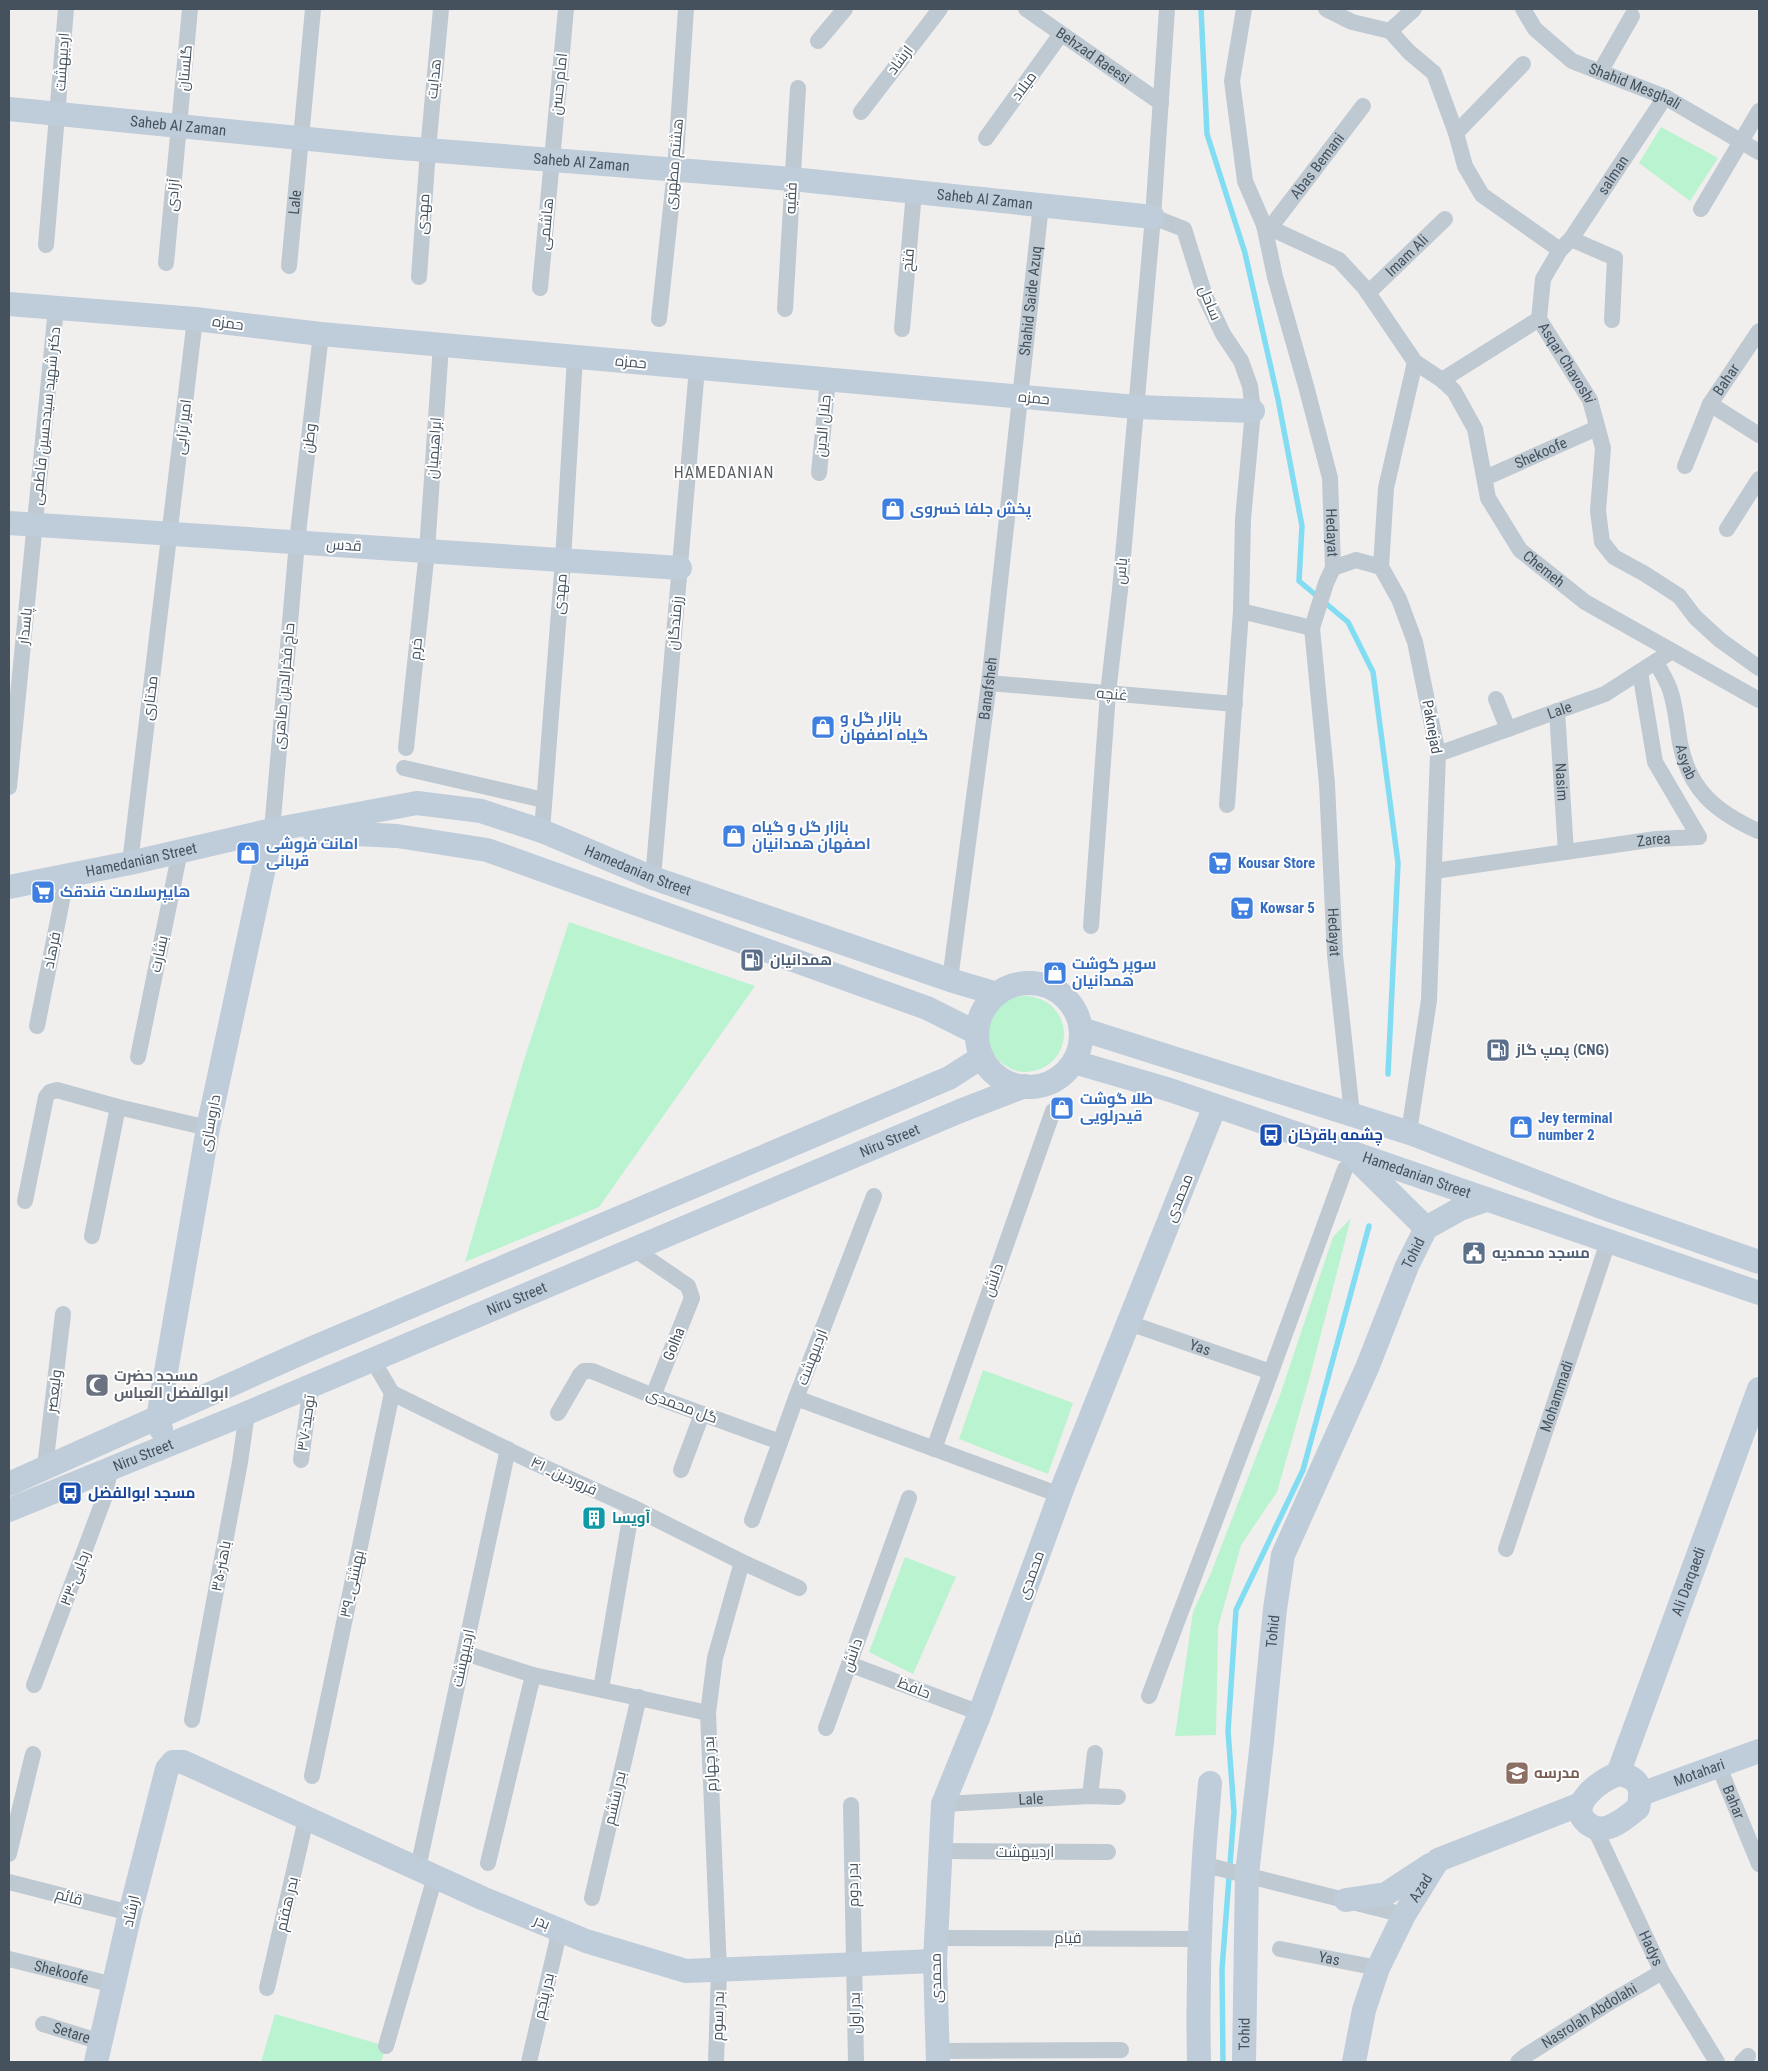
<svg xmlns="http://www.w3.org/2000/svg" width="1768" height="2071" viewBox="0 0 1768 2071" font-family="'Roboto Condensed',Cairo,sans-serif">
<rect width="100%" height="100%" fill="#f1eeee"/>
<path fill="#b9f3cf" d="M1661 127 1718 158 1690 201 1639 163Z
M569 922 755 986 599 1207 465 1262 523 1063Z
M988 1034a38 38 0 1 1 76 0a38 38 0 1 1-76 0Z
M1351 1218 1310 1376 1277 1492 1241 1545 1218 1627 1216 1735 1175 1736 1193 1612 1211 1573 1280 1395 1333 1237Z
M983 1370 1073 1403 1048 1474 959 1439Z
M905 1557 956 1577 913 1674 869 1652Z
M275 2014 386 2046 381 2062H261Z"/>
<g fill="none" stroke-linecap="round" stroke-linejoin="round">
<path stroke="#82ddf3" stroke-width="5.5" d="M1201 9 1207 134 1245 253 1278 399 1302 526 1299 581 1348 622 1373 672 1398 863 1388 1074
M1223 2062 1222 1969 1234 1812 1228 1731 1236 1610 1303 1470 1369 1226"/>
<g stroke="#bec9d2" stroke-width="16">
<path id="s1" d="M1026 9 1161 103"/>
<path d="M1167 9 1153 217 1184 229 1205 296 1223 334 1241 361 1250 386 1253 411 1243 519 1241 611 1227 805"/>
<path id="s2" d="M1244 9 1232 81 1245 181 1264 225 1275 277 1306 386 1330 478 1333 568 1326 583 1312 628 1327 784 1335 955 1352 1114"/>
<path id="s3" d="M1326 9 1352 22 1390 31 1409 52 1434 73 1456 133 1465 166 1482 195 1560 250 1543 279 1539 319 1590 400 1603 448 1598 511 1602 542 1614 557 1645 574 1679 596 1695 617 1720 640 1759 668"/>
<path id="s4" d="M1523 9 1535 29 1572 61 1665 97 1759 152"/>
<path d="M1390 31 1414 9"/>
<path d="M818 41 845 9"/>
<path d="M1600 72 1632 16"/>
<path d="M861 112 940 9"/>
<path d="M1456 133 1523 64"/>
<path d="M986 138 1061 34"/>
<path d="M1701 209 1759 111"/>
<path id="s5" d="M1264 225 1339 260 1364 287 1415 362 1442 380 1454 391 1475 429 1488 498 1520 550 1585 602 1759 700"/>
<path id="s6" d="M1270 228 1363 106"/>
<path d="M1571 239 1615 258 1612 320"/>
<path d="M46 245 66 9"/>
<path id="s7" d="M1560 250 1571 239 1665 97"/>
<path d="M166 263 190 9"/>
<path id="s8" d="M289 266 313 9"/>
<path d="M419 277 428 150 441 9"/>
<path d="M540 288 566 9"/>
<path id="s9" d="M1368 293 1445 219"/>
<path d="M785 309 798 88"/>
<path d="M659 319 675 170 686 9"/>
<path d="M902 329 914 192"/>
<path d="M1442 380 1539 319"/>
<path d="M1710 404 1759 435"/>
<path id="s10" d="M1685 466 1710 404 1759 331"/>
<path d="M819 473 828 379"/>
<path id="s11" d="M1485 478 1597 428"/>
<path d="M1727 529 1759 479"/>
<path d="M1333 568 1356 560 1381 567"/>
<path d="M1241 611 1312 628"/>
<path id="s12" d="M1656 662C1661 672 1668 682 1671 693 1676 709 1677 726 1680 743 1689 790 1716 812 1758 831"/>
<path d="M989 683 1235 704"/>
<path d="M1496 699 1508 729"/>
<path id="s13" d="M1557 711 1566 852"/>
<path d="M406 748 427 551 441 345"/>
<path id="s14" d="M1438 754 1605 694 1672 651"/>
<path d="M404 768 544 800"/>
<path d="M9 787 56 308"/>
<path d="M272 830 297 542 321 334"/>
<path d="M542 831 563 560 575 357"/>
<path d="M130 863 195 319"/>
<path id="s15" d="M1434 871 1656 839 1699 837 1655 762 1640 672"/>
<path d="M653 878 697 368"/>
<path d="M1091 926 1108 693 1120 590 1153 217"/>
<path id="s16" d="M950 980 989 683 1041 205"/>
<path d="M37 1026 67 875"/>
<path d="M138 1057 180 851"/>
<path d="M1409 1132 1429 1000 1438 754 1415 642 1399 599 1381 567 1386 488 1415 362"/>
<path d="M25 1201 46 1097 50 1092 57 1090 118 1107 208 1128"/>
<path d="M92 1236 118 1107"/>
<path d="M634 1249 688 1286 692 1298 653 1396"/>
<path id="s17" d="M1129 1323 1271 1372"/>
<path d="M372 1359 392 1393 535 1463 632 1507 742 1562 799 1588"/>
<path d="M796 1398 1060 1495"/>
<path d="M558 1413 580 1375 584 1371H592L653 1396 780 1442"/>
<path d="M934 1449 1053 1111"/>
<path d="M301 1460 311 1385"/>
<path d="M45 1467 63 1314"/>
<path d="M681 1470 702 1414"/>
<path d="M752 1520 796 1398 874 1196"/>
<path id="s18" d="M1506 1549 1608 1242"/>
<path d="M465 1653 533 1675 708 1713"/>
<path d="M849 1664 980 1713"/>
<path d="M34 1685 105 1496 110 1469"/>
<path d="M601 1689 632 1507"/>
<path d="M1149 1696 1267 1383 1345 1169"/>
<path d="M192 1720 240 1462 247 1413"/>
<path d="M826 1728 909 1498"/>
<path id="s19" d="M1719 1767 1759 1864"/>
<path d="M312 1776 392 1393"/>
<path d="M1090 1796 1095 1753"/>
<path id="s20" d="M943 1804 1090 1796 1118 1797"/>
<path d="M851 1805 856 2062"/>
<path id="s21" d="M1594 1827 1662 1972 1717 2062"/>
<path d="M941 1851 1108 1852"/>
<path d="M9 1854 33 1754"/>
<path d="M488 1863 533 1675"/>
<path d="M1202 1864 1404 1915"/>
<path d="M418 1868 508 1449"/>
<path d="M9 1882 130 1913"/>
<path d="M592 1898 639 1697"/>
<path d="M936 1938 1200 1939"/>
<path id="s22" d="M1280 1949 1378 1968"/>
<path id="s23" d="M9 1959 114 1985"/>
<path d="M267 1988 306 1819"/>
<path id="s24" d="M43 2024 101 2042"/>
<path d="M386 2046 435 1877"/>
<path d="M938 2051 1121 2050"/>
<path d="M529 2062 560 1929"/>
<path d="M716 2062 719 1970 708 1713 715 1658 742 1562"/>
<path id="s25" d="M1518 2062 1525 2056 1612 2001 1662 1972"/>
<path d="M1742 2062 1748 2056"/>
</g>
<g stroke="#bfccd9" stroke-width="24">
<path id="s26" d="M9 109 389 147 792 179 1153 217"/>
<path d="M9 304 195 319 321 334 1136 407 1253 411"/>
<path d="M9 523 680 568"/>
<path d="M314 832 397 836 487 850 927 1008 977 1033"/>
<path id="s27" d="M9 887 130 863 272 830 417 803 481 811 542 831 653 878 950 980 997 994"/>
<circle cx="1029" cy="1035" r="52"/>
<path d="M1081 1029 1413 1134 1604 1208 1759 1262"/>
<path id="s28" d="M1074 1062 1170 1090 1759 1293"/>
<path d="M1354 1157 1426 1228"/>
<path d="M161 1429 158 1418 208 1128 272 830"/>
<path d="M9 1484 308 1350 949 1078 982 1057"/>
<path id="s29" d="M9 1510 247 1413 960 1111 1025 1086"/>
<path id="s30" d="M1618 1774 1759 1389"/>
<path d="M1618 1774C1640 1777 1643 1789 1638 1808 1629 1815 1617 1826 1605 1828 1600 1829 1594 1828 1590 1825 1563 1807 1600 1780 1618 1774Z"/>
<path id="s31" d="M1641 1794 1759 1751"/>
<path d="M1346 1900 1386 1894 1430 1865"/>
<path d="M96 2062 130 1913 167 1769 173 1762H183L482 1898 586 1941 686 1971 935 1961"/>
<path d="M938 2062 935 1961 943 1804 980 1713 1064 1484 1215 1106"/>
<path d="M1199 2062C1197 1969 1201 1876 1210 1783"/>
<path id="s32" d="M1244 2062 1247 1874 1262 1742 1275 1609 1283 1555 1367 1368 1407 1266 1426 1228 1460 1209 1486 1200"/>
<path id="s33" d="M1354 2062 1364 2010 1378 1968 1404 1915 1438 1860 1581 1804"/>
</g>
</g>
<defs>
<g id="shop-square" transform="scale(1.25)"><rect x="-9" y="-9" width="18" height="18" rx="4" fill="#3f7fe0" stroke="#fff"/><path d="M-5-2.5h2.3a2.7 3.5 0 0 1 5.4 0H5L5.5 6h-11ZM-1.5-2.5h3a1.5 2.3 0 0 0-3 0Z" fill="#fff"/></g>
<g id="supermarket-square" transform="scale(1.25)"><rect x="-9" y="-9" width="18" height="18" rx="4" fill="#3f7fe0" stroke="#fff"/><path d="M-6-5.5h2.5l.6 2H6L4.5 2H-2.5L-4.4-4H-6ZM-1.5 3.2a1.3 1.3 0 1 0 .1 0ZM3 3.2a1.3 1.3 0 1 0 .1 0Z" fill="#fff"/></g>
<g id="fuel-square" transform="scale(1.25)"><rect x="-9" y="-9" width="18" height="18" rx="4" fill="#5c6f8a" stroke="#fff"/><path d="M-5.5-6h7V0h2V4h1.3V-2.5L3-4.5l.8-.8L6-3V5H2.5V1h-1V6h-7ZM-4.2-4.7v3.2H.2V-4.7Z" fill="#fff"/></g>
<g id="bus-square" transform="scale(1.25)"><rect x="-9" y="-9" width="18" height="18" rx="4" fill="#1a4fb4" stroke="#fff"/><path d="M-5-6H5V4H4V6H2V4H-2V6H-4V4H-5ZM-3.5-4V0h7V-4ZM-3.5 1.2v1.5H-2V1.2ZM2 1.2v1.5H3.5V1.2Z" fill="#fff"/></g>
<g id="civic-square" transform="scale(1.25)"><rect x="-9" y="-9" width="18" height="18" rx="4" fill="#5c6f8a" stroke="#fff"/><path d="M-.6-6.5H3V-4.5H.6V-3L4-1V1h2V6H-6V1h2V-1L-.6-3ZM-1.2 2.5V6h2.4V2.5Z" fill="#fff"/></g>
<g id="mosque-square" transform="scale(1.25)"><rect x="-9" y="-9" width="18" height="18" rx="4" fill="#6b7280" stroke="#fff"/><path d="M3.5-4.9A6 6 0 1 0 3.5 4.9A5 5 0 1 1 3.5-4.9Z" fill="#fff"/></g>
<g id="building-square" transform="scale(1.25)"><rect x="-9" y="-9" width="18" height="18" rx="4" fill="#0f9aa8" stroke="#fff"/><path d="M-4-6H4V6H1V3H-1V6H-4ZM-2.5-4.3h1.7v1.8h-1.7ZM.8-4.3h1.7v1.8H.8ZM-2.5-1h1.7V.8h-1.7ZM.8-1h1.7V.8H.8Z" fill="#fff"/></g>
<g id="school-square" transform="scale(1.25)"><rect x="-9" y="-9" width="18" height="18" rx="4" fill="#8d6e63" stroke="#fff"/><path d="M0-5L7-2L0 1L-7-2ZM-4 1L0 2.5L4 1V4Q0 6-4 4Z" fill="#fff"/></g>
</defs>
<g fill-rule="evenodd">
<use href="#shop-square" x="893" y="509"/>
<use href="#shop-square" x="823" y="727"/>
<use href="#shop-square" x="734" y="836"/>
<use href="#shop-square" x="248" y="853"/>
<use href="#supermarket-square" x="1220" y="863"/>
<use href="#supermarket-square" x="43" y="892"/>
<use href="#supermarket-square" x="1242" y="908"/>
<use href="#fuel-square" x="752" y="960"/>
<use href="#shop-square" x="1055" y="973"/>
<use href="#fuel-square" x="1498" y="1050"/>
<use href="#shop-square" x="1062" y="1108"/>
<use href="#shop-square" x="1521" y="1127"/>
<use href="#bus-square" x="1271" y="1135"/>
<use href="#civic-square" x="1474" y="1253"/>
<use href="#mosque-square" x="97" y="1385"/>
<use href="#bus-square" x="70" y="1493"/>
<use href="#building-square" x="594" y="1518"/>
<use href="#school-square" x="1517" y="1773"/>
</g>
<g text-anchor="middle" stroke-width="4" stroke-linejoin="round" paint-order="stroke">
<g font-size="15" fill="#45525e" stroke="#fff">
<text dy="5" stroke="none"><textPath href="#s1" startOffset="82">Behzad Raeesi</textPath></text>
<text transform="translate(900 60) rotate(-53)" y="5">ارشاد</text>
<text transform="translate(62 62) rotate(-86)" y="5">اردیبهشت</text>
<text transform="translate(185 68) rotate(-85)" y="5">گلستان</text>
<text transform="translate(434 79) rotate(-84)" y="5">هدایت</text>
<text transform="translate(559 84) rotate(-84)" y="5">امام حسن</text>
<text transform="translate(1024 86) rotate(-54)" y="5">میلاد</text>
<text dy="5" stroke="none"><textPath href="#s4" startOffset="140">Shahid Mesghali</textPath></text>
<text dy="5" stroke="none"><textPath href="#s26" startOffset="170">Saheb Al Zaman</textPath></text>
<text dy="5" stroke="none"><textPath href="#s26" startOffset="575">Saheb Al Zaman</textPath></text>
<text transform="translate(674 164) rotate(-85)" y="5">هشتم مطهری</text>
<text dy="5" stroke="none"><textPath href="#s6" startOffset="78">Abas Bemani</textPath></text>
<text dy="5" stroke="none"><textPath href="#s7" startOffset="92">salman</textPath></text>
<text transform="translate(173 195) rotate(-84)" y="5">آزادی</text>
<text transform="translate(791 198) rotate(-87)" y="5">فقیه</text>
<text dy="5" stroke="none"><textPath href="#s26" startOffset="980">Saheb Al Zaman</textPath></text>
<text dy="5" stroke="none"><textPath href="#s8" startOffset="64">Lale</textPath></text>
<text transform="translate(423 214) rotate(-86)" y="5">مهدی</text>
<text transform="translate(546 224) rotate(-85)" y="5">هاشمی</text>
<text dy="5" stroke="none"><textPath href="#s9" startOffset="54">Imam Ali</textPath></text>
<text transform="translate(908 260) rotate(-85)" y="5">فتح</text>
<text dy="5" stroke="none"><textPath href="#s16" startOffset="684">Shahid Saide Azuq</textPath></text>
<text transform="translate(1210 303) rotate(68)" y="5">ساحل</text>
<text transform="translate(228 323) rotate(7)" y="5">حمزه</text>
<text transform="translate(631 362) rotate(5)" y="5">حمزه</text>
<text dy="5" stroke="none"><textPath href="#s3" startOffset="482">Asqar Chavoshi</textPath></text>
<text dy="5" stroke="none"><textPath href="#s10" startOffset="96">Bahar</textPath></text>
<text transform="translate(1034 398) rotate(5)" y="5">حمزه</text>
<text transform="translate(46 416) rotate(-84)" y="5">دکتر شهید سیدحسین فاطمی</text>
<text transform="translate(823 426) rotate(-85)" y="5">جلال الدین</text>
<text transform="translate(183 427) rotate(-83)" y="5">امیر ترابی</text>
<text transform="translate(309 438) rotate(-83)" y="5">وطن</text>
<text transform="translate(434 448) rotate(-86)" y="5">ابراهیمیان</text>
<text dy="5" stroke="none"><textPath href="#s11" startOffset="61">Shekoofe</textPath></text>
<text dy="5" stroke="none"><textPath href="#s2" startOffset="538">Hedayat</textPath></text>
<text transform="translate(344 545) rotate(4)" y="5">قدس</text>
<text dy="5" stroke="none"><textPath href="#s5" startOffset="464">Chemeh</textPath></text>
<text transform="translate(1121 571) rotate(-85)" y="5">یاس</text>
<text transform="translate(560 594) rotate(-85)" y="5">مهدی</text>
<text transform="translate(675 623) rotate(-85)" y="5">رزمندگان</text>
<text transform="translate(25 626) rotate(-84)" y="5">پاسدار</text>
<text transform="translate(416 649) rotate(-84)" y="5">خرم</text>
<text transform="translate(284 686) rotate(-85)" y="5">حاج فخرالدین طاهری</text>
<text dy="5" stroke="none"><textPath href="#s16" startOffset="294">Banafsheh</textPath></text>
<text transform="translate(1112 694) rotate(5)" y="5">غنچه</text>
<text transform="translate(150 698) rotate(-83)" y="5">مختاری</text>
<text dy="5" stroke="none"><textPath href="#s14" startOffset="129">Lale</textPath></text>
<text transform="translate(1432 727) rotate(80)" y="5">Paknejad</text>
<text dy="5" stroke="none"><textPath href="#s12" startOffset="105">Asyab</textPath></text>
<text dy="5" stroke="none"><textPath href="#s13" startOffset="71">Nasim</textPath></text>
<text dy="5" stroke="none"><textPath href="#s15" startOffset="222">Zarea</textPath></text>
<text dy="5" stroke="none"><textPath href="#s27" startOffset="135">Hamedanian Street</textPath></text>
<text dy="5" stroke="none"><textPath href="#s27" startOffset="649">Hamedanian Street</textPath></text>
<text dy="5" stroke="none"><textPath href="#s2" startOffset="942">Hedayat</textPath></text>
<text transform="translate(52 950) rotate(-79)" y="5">فرهاد</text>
<text transform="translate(159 954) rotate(-78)" y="5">بشارت</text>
<text transform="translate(210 1123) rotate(-79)" y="5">داروسازی</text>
<text dy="5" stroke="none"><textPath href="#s29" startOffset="955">Niru Street</textPath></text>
<text dy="5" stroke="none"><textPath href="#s28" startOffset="361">Hamedanian Street</textPath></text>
<text transform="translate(1179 1198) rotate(-68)" y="5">محمدی</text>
<text dy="5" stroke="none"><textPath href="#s32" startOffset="838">Tohid</textPath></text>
<text transform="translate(993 1280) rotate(-71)" y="5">دانش</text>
<text dy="5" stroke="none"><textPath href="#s29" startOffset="550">Niru Street</textPath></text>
<text transform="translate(674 1344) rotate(-68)" y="5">Golha</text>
<text dy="5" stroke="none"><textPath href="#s17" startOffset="75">Yas</textPath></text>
<text transform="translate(812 1357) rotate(-69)" y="5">اردیبهشت</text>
<text transform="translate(54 1391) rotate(-83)" y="5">ولیعصر</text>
<text dy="5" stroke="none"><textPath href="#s18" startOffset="161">Mohammadi</textPath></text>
<text transform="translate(682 1406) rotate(20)" y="5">گل محمدی</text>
<text transform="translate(306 1423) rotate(-82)" y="5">۳۷-توحید</text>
<text dy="5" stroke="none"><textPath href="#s29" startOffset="145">Niru Street</textPath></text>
<text transform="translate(564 1476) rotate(25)" y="5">۴۱ _فروردین</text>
<text transform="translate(221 1566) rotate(-79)" y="5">۳۵-باهنر</text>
<text transform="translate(1031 1575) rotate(-70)" y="5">محمدی</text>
<text transform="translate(75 1578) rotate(-69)" y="5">۳۳-رجایی</text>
<text dy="5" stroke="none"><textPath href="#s30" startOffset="205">Ali Darqaedi</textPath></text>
<text transform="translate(352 1584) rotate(-78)" y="5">۳۹_بهشتی</text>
<text dy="5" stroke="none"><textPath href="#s32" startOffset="432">Tohid</textPath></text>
<text transform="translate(852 1655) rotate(-70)" y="5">دانش</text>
<text transform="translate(463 1658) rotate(-78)" y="5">اردیبهشت</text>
<text transform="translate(914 1688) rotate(21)" y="5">حافظ</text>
<text transform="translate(710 1764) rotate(-93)" y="5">بدر چهارم</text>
<text dy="5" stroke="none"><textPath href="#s31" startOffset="62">Motahari</textPath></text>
<text transform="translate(615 1798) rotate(-77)" y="5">بدر ششم</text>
<text dy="5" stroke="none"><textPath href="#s20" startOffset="88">Lale</textPath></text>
<text dy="5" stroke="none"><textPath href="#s19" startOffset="38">Bahar</textPath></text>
<text x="1025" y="1857">اردیبهشت</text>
<text transform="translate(853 1885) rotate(-91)" y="5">بدر دوم</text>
<text dy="5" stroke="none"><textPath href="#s33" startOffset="188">Azad</textPath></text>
<text transform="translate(69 1897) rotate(15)" y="5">قائم</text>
<text transform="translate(287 1904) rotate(-77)" y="5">بدر هفتم</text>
<text transform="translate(131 1911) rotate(-77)" y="5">ارشاد</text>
<text transform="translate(542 1922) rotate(22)" y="5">بدر</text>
<text x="1068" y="1943">قیام</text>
<text dy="5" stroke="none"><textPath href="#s21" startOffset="134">Hadys</textPath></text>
<text dy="5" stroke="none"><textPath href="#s22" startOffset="50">Yas</textPath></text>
<text dy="5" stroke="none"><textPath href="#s23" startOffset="54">Shekoofe</textPath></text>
<text transform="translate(936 1978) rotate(-91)" y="5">محمدی</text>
<text transform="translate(544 1996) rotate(-77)" y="5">بدر پنجم</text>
<text transform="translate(855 2013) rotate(-91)" y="5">بدر اول</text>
<text transform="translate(718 2016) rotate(-88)" y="5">بدر سوم</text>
<text dy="5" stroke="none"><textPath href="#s25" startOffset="85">Nasrolah Abdolahi</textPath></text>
<text dy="5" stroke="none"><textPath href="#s24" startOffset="30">Setare</textPath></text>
<text dy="5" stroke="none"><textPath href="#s32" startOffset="28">Tohid</textPath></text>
</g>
<g font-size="15" font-weight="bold" fill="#366cbe" stroke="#fff" text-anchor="start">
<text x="910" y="514">پخش جلفا خسروی</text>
<text x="840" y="723">بازار گل و<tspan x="840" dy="17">گیاه اصفهان</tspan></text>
<text x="752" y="832">بازار گل و گیاه<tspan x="752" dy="17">اصفهان همدانیان</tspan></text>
<text x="266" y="849">امانت فروشی<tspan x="266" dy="17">قربانی</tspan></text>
<text x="1238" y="868">Kousar Store</text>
<text x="60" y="897">هایپرسلامت فندقک</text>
<text x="1260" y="913">Kowsar 5</text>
<text x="1072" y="969">سوپر گوشت<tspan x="1072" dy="17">همدانیان</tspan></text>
<text x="1080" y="1104">طلا گوشت<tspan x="1080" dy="17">قیدرلویی</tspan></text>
<text x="1538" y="1123">Jey terminal<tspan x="1538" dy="17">number 2</tspan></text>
</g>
<g font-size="15" font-weight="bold" fill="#4e5e75" stroke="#fff" text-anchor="start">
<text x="770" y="965">همدانیان</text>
<text x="1516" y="1055">پمپ گاز (CNG)</text>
<text x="1492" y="1258">مسجد محمدیه</text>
</g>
<g font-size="15" font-weight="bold" fill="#164399" stroke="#fff" text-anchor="start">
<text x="1288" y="1140">چشمه باقرخان</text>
<text x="88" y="1498">مسجد ابوالفضل</text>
</g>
<g font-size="15" font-weight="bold" fill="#5b616d" stroke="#fff" text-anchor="start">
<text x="114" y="1381">مسجد حضرت<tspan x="114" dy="17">ابوالفضل العباس</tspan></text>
</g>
<g font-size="15" font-weight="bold" fill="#0d838f" stroke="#fff" text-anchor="start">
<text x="612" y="1523">آویسا</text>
</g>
<g font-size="15" font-weight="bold" fill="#785e54" stroke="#fff" text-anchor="start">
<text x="1534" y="1778">مدرسه</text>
</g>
<g font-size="16" letter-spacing="1" fill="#5a5f64" stroke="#fff">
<text x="724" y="478">HAMEDANIAN</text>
</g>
</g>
<rect width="1768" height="2071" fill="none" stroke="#45525e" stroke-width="20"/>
</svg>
